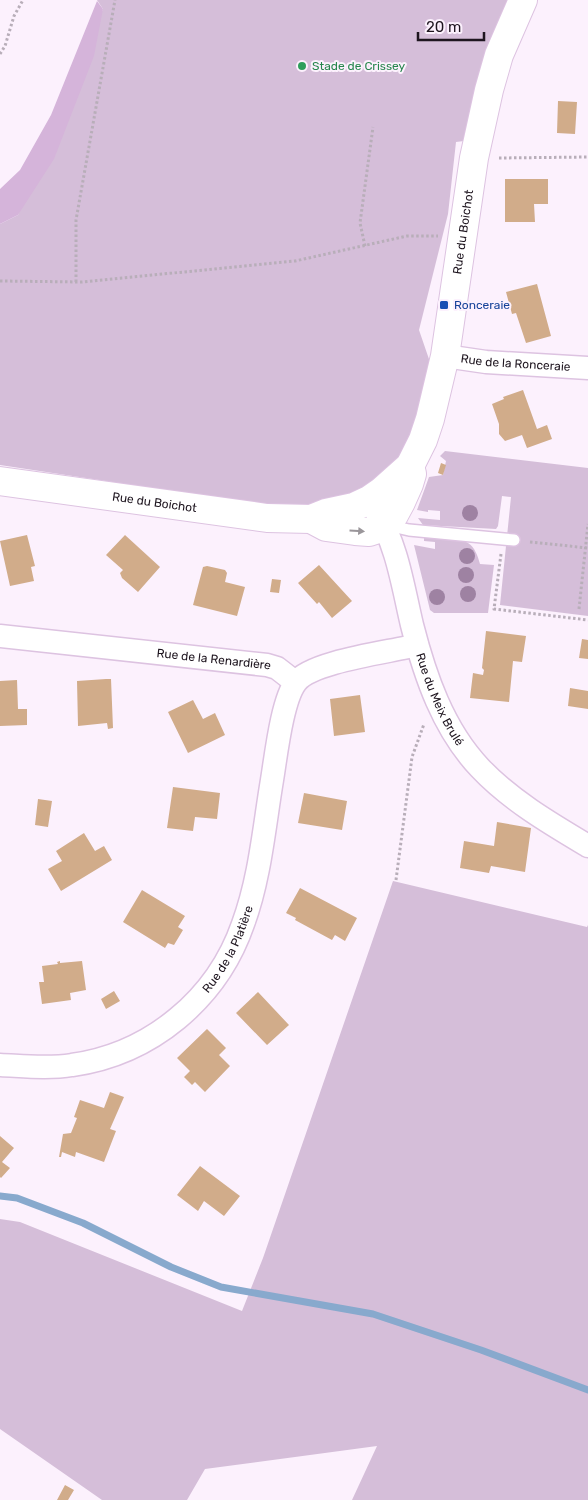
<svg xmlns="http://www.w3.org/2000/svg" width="588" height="1500" viewBox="0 0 588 1500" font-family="Rubik,sans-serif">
<rect width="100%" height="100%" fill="#fcf1fd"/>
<path fill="#d5bed9" d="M97 0H518L464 141 456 142 448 214 419 330 431 365 422 415 397 461 365 492 329 505 278 507 0 465V224L18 215 103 9Z
M445 451 588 468V616L500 605 511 497 502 496 498 526 496 529 423 525 418 518 440 520V511L428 510V512L417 510 429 477 443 475 446 461 440 456Z
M424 537C435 537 459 538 468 543 475 547 478 557 480 564L494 565 488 613H434L430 610 414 545 435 549V542L424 541Z
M393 881 587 927 588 925V1500H352L377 1446 205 1469 187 1500H102L0 1429V1219L20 1222 242 1311 263 1258Z"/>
<path fill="#d5b4da" d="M97 1 103 9 94 56 54 159 18 215 0 224V189L20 170 51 115Z"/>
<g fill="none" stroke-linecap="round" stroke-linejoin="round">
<path stroke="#88a9cd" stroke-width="7" d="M0 1196 17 1198 83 1223 171 1267 221 1287 373 1314 481 1350 588 1390"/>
</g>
<path fill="#d1ac8a" d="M558 101 577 102 575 134 557 133Z
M505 179H548V204H534L535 222H505Z
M537 284 551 336 526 343 516 313 512 314 506 292Z
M523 390 537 429 547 425 552 439 527 448 522 435 505 441 499 434V424L492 404 504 399 503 397Z
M441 463 446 465 443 475 438 473Z
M27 535 35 566 31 567 34 581 10 586 0 541Z
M125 535 160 567 138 592 122 578 120 573 123 570 106 555Z
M319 565 352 601 332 618 319 602 317 604 298 583Z
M207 566 225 570 227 573 225 582 245 587 237 616 193 605 203 567Z
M272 579 281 580 279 593 270 592Z
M486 631 526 636 522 662 513 661 509 702 470 698 473 673 483 675 484 670 482 668Z
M582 639 588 640V659L579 658Z
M106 679H111L113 728 108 729 107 723 78 726 77 681Z
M17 680 18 709H27V725L0 726V681Z
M570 688 588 691V709L568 706Z
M360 695 365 732 334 736 330 699Z
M193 700 203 719 215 713 225 735 188 753 168 712Z
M173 787 220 793 217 819 195 817 193 831 167 828Z
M304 793 347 801 342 830 298 823Z
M38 799 52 801 48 827 35 825Z
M497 822 531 828 525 872 491 866 489 873 460 868 464 841 494 846Z
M84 833 95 851 104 846 112 860 61 891 48 869 62 861 56 851Z
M300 888 357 918 345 941 335 935 332 940 295 920 296 918 286 913Z
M142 890 185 916 178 927 183 930 174 945 168 943 165 948 123 922Z
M60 961V963L82 961 86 990 70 993 71 1000 42 1004 39 982H44L42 966 58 964 57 962Z
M114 991 120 1001 106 1009 101 999Z
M258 992 289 1025 267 1045 236 1013Z
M207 1029 226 1048 219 1055 230 1066 205 1092 195 1082 192 1085 184 1077 190 1071 177 1058Z
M110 1092 124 1097 110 1129 116 1131 104 1162 76 1152 75 1157 62 1152 61 1157H59L63 1134 71 1133 77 1118 74 1117 80 1100 104 1108Z
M0 1136 14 1148 2 1162 10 1168 1 1178 0 1177Z
M200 1166 240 1196 224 1216 204 1201 198 1211 177 1195Z
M65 1485 74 1490 68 1500H57Z"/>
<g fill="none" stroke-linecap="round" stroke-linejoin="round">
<g stroke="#ddc3e1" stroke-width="14">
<path id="lane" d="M387 525 409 530 514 540"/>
</g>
<g stroke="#ddc3e1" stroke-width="25">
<g id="street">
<path id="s1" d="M445 356 486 362 588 368"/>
<path id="s2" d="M375 510C397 543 403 587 412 625 425 676 443 729 480 768 510 800 551 824 588 846"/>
<path id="s3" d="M0 636 267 665 277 668 295 682"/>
<path id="s4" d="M0 1065C23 1066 48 1069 72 1065 151 1054 217 999 243 924 260 878 264 828 272 780 276 756 282 700 296 682 312 661 391 652 417 645"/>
</g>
</g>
<g stroke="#ddc3e1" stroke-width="30">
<g id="secondary">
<path id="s5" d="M0 481 267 518 311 519 326 527 355 531 369 532 378 529 394 515 401 502 409 484 412 474 410 466"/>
<path id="s6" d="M311 519 326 513 354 507 369 500 382 491 410 466 423 440 430 419 445 356 474 158 489 90 499 55 523 0"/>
</g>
</g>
<path stroke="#b8aeb9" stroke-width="3" stroke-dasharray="2.5 2.5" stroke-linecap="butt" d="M0 54 5 46 14 16 23 0
M499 158 588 157
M365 246 360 223 373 127
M0 281 82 282 295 261 407 236H438
M76 282V220L115 0
M530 542 588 548
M501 554 494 609 588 620
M579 609 588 524
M396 880 412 757 424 724"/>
<use href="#lane" stroke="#fff" stroke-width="11"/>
<use href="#street" stroke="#fff" stroke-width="22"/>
<use href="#secondary" stroke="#fff" stroke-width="28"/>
</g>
<g fill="#9e82a2">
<circle cx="470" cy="513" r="8"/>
<circle cx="467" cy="556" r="8"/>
<circle cx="466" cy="575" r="8"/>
<circle cx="468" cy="594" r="8"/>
<circle cx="437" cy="597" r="8"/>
</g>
<defs><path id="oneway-solid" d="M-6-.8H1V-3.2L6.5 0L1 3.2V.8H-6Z" transform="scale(1.25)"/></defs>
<use fill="#9a969a" href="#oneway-solid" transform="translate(357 531) rotate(4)"/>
<circle fill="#2e9e5b" stroke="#fcf1fd" stroke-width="2" cx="302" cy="66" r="5"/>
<rect fill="#1a4fb4" stroke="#fcf1fd" stroke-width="2" x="439" y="300" width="10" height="10" rx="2.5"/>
<g text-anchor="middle" stroke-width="4" stroke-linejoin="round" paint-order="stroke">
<g font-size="12" fill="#27864d" stroke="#fcf1fd" text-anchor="start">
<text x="312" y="70">Stade de Crissey</text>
</g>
<g font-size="12" fill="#1e151f" stroke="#fcf1fd">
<text dy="4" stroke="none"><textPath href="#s6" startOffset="356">Rue du Boichot</textPath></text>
<text dy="4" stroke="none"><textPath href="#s1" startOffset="71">Rue de la Ronceraie</textPath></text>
<text dy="4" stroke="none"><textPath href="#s5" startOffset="156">Rue du Boichot</textPath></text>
<text dy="4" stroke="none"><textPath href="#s3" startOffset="215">Rue de la Renardière</textPath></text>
<text dy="4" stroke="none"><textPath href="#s2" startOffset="201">Rue du Meix Brulé</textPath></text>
<text dy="4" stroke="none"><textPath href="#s4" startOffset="276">Rue de la Platière</textPath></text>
</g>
<g font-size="12" fill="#164399" stroke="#fcf1fd" text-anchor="start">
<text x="454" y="309">Ronceraie</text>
</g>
</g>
<path d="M418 32v8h66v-8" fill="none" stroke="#1e151f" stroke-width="2.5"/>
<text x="426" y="32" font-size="15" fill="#1e151f" stroke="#fcf1fd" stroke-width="4" paint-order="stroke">20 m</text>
</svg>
